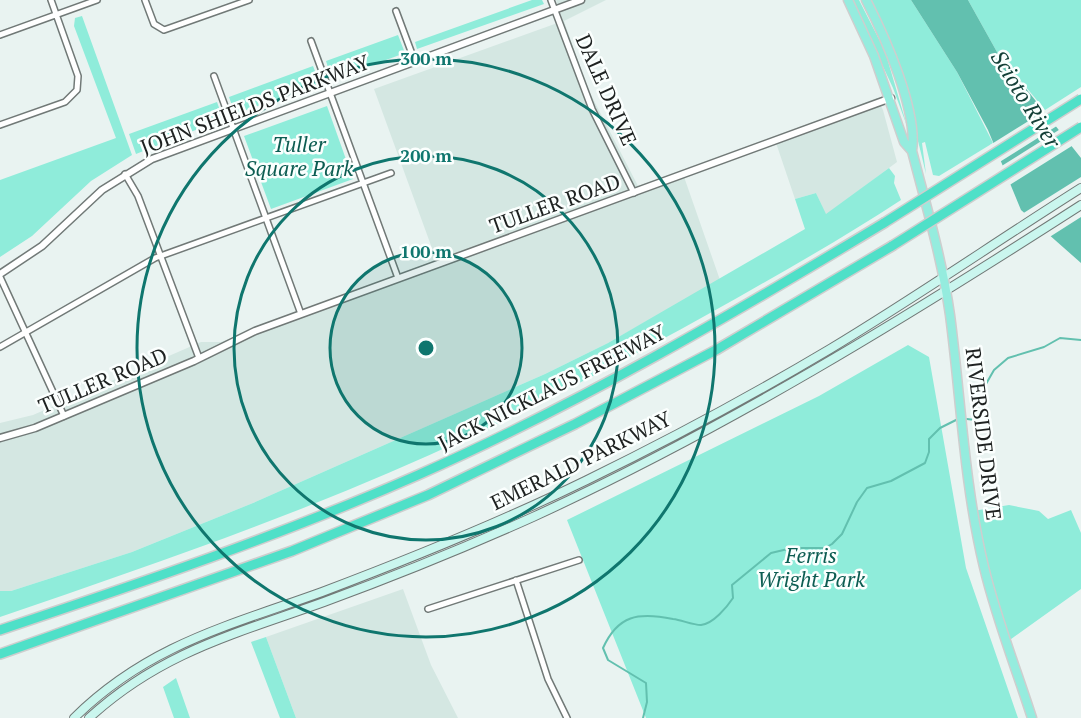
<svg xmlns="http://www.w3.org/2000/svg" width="1081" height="718" viewBox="0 0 1081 718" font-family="'PT Serif',serif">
<rect width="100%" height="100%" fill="#e9f3f1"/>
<path fill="#d4e7e2" d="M556 0H606L564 21 588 89 638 186 682 171 720 280 608 343 545 374 253 503 132 552 11 591H0V423L33 415 201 342H221L437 262 374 89 563 21Z
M877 98 883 110 897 162 826 215 816 193 795 199 774 137Z
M403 589 431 665 458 718H296L266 637Z"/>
<path fill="#8fecda" d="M532 0H542L544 4 417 49 415 42Z
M852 0H859L885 51 907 126 893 88Z
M871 0H911L957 72 993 143 939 176 933 175 925 142 922 143 926 174C912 114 897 56 871 0Z
M968 0H1081V87L1045 110 997 52Z
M82 16 132 155 91 181 32 236 0 257V180L116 138 74 26 75 18Z
M398 35 405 53 332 80 326 61Z
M313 66 320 84 235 114 229 97Z
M217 102 223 119 136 154 129 134Z
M327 106 353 179 271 209 244 136Z
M889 168 895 176 894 183 901 200C848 235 793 266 737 298 611 369 482 435 348 490 234 537 117 577 0 617V591H11L132 552 253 503 545 374 608 343 805 229 795 199 816 193 826 214Z
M908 345 929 357 966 568 1018 718H646L567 520 819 396Z
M1009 505 1039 511 1048 519 1071 510 1081 533V589L1007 642 973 511Z
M266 637 296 718H280L251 642Z
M176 678 190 718H174L163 687Z"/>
<path fill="#62c0af" d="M911 0H968L997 52 1081 158V263L1021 210 988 130 957 72Z"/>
<path fill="#e9f3f1" d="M1048 109 1060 124 998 163 990 145Z
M1062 128 1075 144 1008 186 1000 167Z
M1081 177V217L1048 238 1022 214Z"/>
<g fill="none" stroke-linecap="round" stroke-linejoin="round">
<path stroke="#62c0af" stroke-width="2" d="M967 419 975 420 982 415 985 406 986 384 994 370 1008 358 1044 347 1060 338 1081 340
M643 718 647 702 646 683 608 660 603 648C618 615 638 612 673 619 682 620 692 625 701 625 713 624 727 607 733 598L732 585 771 553 792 548H825L832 544 842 534 857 502 867 488 891 481 925 463 929 452V439L940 428 958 419"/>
<g stroke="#717977" stroke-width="8">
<path id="minor" d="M145 0 154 24 164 30 249 0
M551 0 592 109 634 193
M396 11 415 62
M0 35 97 0
M311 41 398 278
M214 76 301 314
M0 125 65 102 77 90 78 76 51 0
M125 174 138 196 199 358
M0 277 64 416
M0 347 155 258 391 173
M516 580 548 679 567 718
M428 609 579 560"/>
</g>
<g stroke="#717977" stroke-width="9">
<path id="tertiary" d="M0 274 42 246 102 190 152 159 581 0
M0 438 35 428 194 361 255 331 891 98"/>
</g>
<g stroke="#717977" stroke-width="10">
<path id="secondary" d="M74 718C148 645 228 626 322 592 412 558 501 522 587 480 669 440 751 396 830 349 915 298 997 241 1081 188
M89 718C161 652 235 634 324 602 395 576 464 548 533 517 725 429 904 319 1081 205"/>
</g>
<g stroke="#cecece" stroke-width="11">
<path id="primary" d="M848 0 874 56 904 142 912 151
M866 0C885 37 918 111 912 151 926 205 942 259 950 315 961 399 964 484 984 567 996 618 1016 668 1032 718"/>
</g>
<g stroke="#cecece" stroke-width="12">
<path id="motorway" d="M0 630C141 583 282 535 418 475 581 403 733 314 884 223
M0 654 292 551 428 495 575 424 716 350 892 246"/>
</g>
<use href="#minor" stroke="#fff" stroke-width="5"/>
<use href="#tertiary" stroke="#fff" stroke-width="6"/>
<use href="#secondary" stroke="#caf6ee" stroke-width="8"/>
<use href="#primary" stroke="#95ecde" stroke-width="8"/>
<use href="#motorway" stroke="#4fe0c8" stroke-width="9"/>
<g stroke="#cecece" stroke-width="12" stroke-linecap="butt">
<path id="motorway-bridge" d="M884 223 1081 99
M892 246 1081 127"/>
</g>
<use href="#motorway-bridge" stroke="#4fe0c8" stroke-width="9"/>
</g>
<circle cx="426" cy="348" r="96" fill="#0f766e" fill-opacity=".12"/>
<g fill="none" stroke="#0f766e" stroke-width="3">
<circle cx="426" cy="348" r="96"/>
<circle cx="426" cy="348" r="192"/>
<circle cx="426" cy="348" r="289"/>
</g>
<g text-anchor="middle" stroke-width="5" stroke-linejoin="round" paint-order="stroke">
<g font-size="21" fill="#1e2221" stroke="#fbfffe">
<text transform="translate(606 90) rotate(66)" y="7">DALE DRIVE</text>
<text transform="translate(255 105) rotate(-21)" y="7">JOHN SHIELDS PARKWAY</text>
<text transform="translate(555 204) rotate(-20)" y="7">TULLER ROAD</text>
<text transform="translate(103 381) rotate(-23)" y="7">TULLER ROAD</text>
<text transform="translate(552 388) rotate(-27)" y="7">JACK NICKLAUS FREEWAY</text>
<text transform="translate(983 434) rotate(83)" y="7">RIVERSIDE DRIVE</text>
<text transform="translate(581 461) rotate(-26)" y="7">EMERALD PARKWAY</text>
</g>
<g font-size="21" font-style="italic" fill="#0c5d52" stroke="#fbfffe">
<text x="299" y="152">Tuller<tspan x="299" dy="24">Square Park</tspan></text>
<text x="811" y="563">Ferris<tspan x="811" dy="24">Wright Park</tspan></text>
</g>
<g font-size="22" font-style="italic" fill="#144038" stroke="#fbfffe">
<text transform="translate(1026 99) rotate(58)" y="8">Scioto River</text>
</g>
</g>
<circle cx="426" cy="348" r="9" fill="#0f766e" stroke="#fbfffe" stroke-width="3"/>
<g font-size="18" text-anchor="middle" font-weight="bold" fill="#0f766e" stroke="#fbfffe" stroke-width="5" stroke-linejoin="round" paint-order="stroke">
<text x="426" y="65">300 m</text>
<text x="426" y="162">200 m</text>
<text x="426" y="258">100 m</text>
</g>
</svg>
